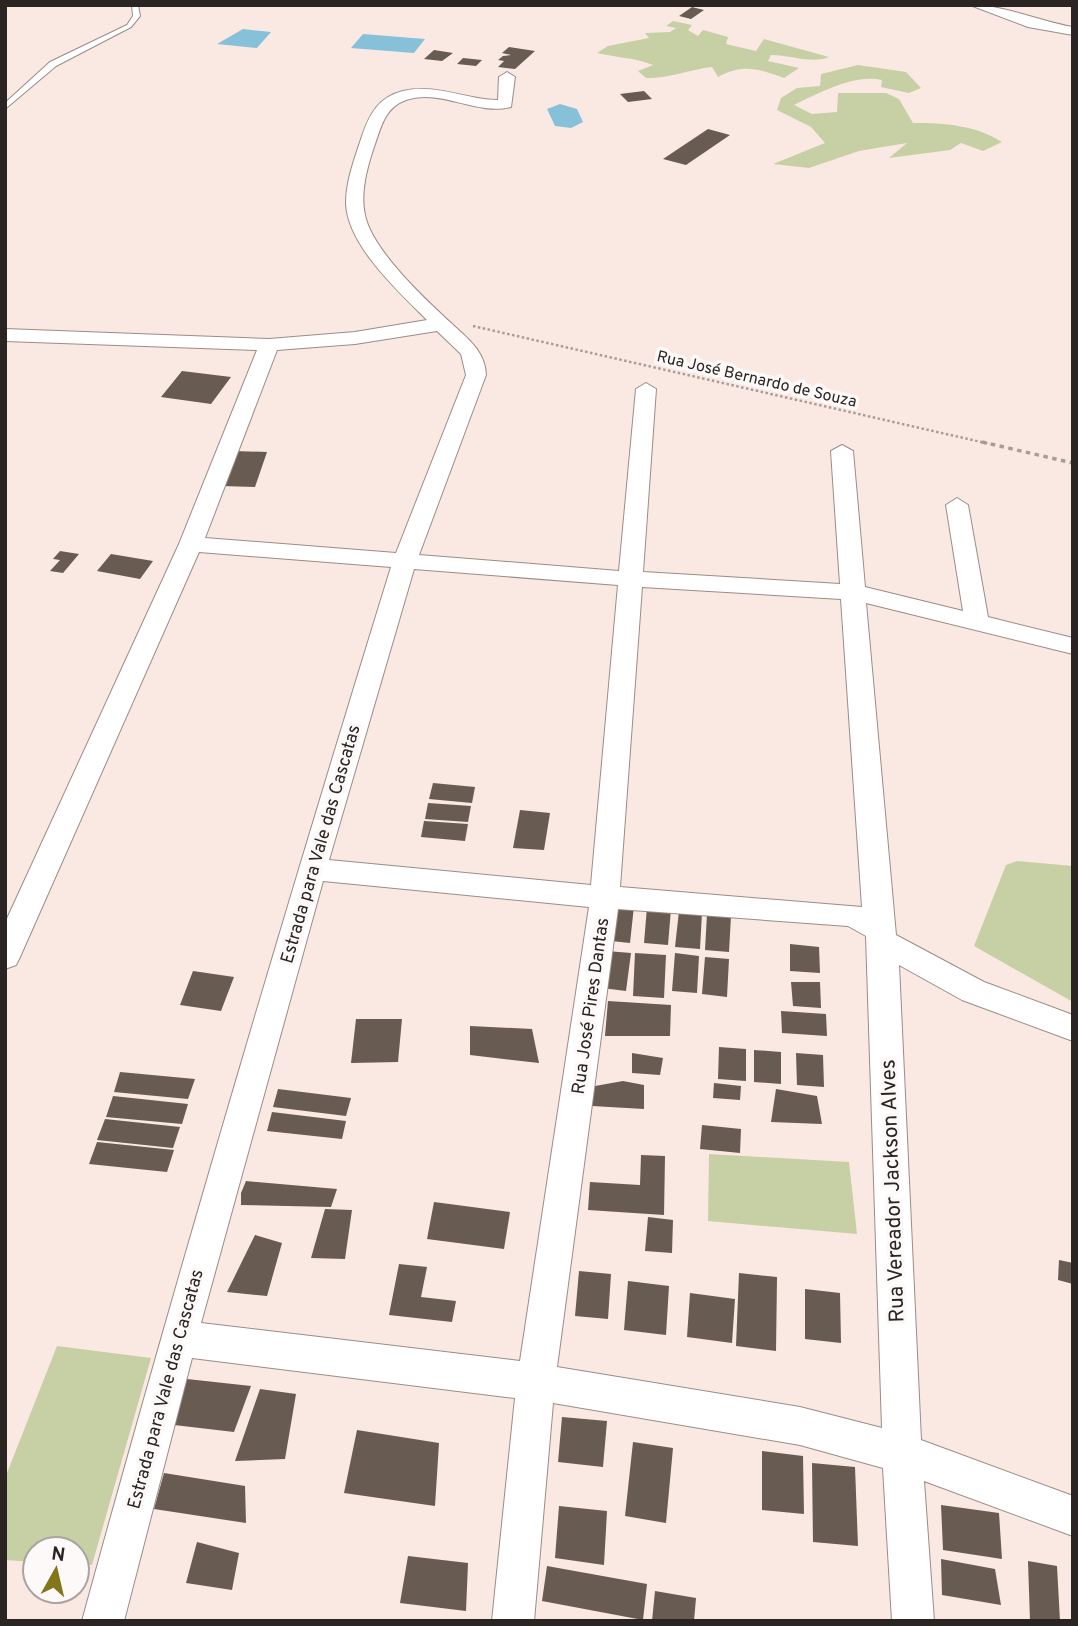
<svg xmlns="http://www.w3.org/2000/svg" width="1078" height="1626" viewBox="0 0 1078 1626" font-family="Overpass,sans-serif">
<rect width="100%" height="100%" fill="#fae9e2"/>
<path fill="#c7d0a4" d="M673 21 692 25 688 30 698 36 703 30 728 37 726 44 756 51 764 39 829 57C813 64 789 55 771 55L768 61 799 68 784 78C759 69 743 63 718 77L712 67C687 70 672 78 646 78L638 71 653 65C634 57 617 58 597 53L608 46 649 38 645 33 670 32 676 28 666 26Z
M858 65 906 72 921 88 909 93 881 87 882 80C854 74 819 93 794 105L812 114 837 112 838 93H886L899 99 913 123C945 123 975 125 1002 142L983 151 961 143 950 150 889 158 907 143 859 151 809 168 773 164 825 143 811 127 777 110 781 98 797 88 820 86 821 74Z
M1017 861 1073 866V1002L974 946 1006 865Z
M709 1154 849 1162 857 1234 708 1221Z
M57 1346 151 1358 92 1565 77 1564V1549H35V1562L5 1560V1478Z"/>
<path fill="#87c0d9" d="M243 29 271 32 257 48 217 44Z
M363 34 425 39 414 53 351 48Z
M560 104 577 109 583 122 571 128 555 126 547 109Z"/>
<path fill="#675b52" d="M692 7 704 10 691 19 679 16Z
M509 47 535 51 515 69 498 67 504 61 498 60 503 56 511 55 502 53Z
M434 50 453 53 442 61 424 59Z
M463 58 482 60 476 66 457 64Z
M644 91 652 99 628 102 620 94Z
M708 129 730 135 686 165 663 159Z
M182 371 231 377 211 404 161 397Z
M234 451 267 452 255 487 221 486Z
M60 551 79 554 63 573 50 571 60 560 53 559Z
M111 554 153 561 140 579 97 571Z
M433 783 475 787 472 803 429 799Z
M428 803 471 806 468 822 425 819Z
M520 810 550 813 544 850 513 848Z
M424 821 468 824 465 841 421 837Z
M607 903 634 906 630 943 602 940Z
M647 907 671 909 668 945 644 943Z
M679 911 702 913 700 949 675 947Z
M707 914 731 916 729 952 705 950Z
M790 944 819 947 820 973 790 971Z
M607 951 631 953 626 991 602 988Z
M635 953 666 955 664 998 633 996Z
M675 953 699 956 697 993 672 991Z
M705 957 729 959 727 997 702 994Z
M193 971 234 977 221 1011 180 1005Z
M791 982H820L821 1008 793 1006Z
M608 1001 671 1005 670 1036H605Z
M781 1011 826 1014 827 1036 782 1033Z
M356 1019H402L398 1062 351 1063Z
M470 1026 532 1029 539 1063 470 1055Z
M719 1047 746 1049V1081L718 1079Z
M754 1050 781 1052V1084L754 1082Z
M632 1053 663 1058 660 1075 632 1073Z
M796 1053 823 1055 824 1087 797 1085Z
M120 1072 195 1079 188 1099 114 1092Z
M623 1081 644 1085V1109L592 1106 595 1086Z
M714 1083 741 1086 740 1100 713 1098Z
M278 1089 351 1098 346 1116 273 1107Z
M776 1089 817 1096 822 1124 771 1122Z
M113 1096 188 1104 182 1124 106 1117Z
M272 1112 346 1121 342 1139 267 1131Z
M105 1119 180 1127 173 1148 97 1140Z
M702 1125 741 1129 740 1153 700 1149Z
M97 1142 174 1150 167 1172 89 1164Z
M641 1155 665 1156 664 1215 588 1210 590 1182 640 1185Z
M246 1181 337 1189 331 1207 241 1205V1193Z
M434 1202 510 1212 504 1249 427 1239Z
M325 1209 352 1210 345 1259 311 1258Z
M648 1217 673 1220 672 1253 645 1251Z
M255 1235 282 1243 267 1296 227 1292Z
M1059 1260 1073 1263V1284L1058 1280Z
M399 1264 427 1267 421 1297 456 1301 452 1322 389 1315Z
M579 1271 611 1274 608 1319 575 1316Z
M739 1273 777 1277 776 1351 736 1346Z
M628 1281 669 1286 666 1335 624 1330Z
M805 1289 840 1293 841 1343 805 1339Z
M690 1293 735 1299 732 1343 687 1337Z
M187 1379 251 1386 234 1432 174 1425Z
M260 1389 296 1394 285 1459 235 1461Z
M562 1417 607 1421 603 1467 558 1462Z
M357 1430 439 1443 435 1506 344 1493Z
M633 1442 673 1448 666 1523 625 1516Z
M762 1451 803 1456 804 1514 762 1510Z
M812 1463 855 1467 858 1546 813 1542Z
M164 1473 245 1486 246 1523 154 1509Z
M941 1505 999 1513 1002 1559 943 1550Z
M559 1506 607 1511 604 1565 555 1558Z
M197 1542 239 1553 232 1590 186 1583Z
M408 1556 468 1563 466 1611 400 1603Z
M941 1559 995 1569 1001 1605 942 1595Z
M1028 1561 1057 1566 1060 1621H1030Z
M547 1566 647 1584 643 1620 542 1601Z
M655 1591 696 1598 694 1621H652Z"/>
<g fill="none" stroke-linecap="round" stroke-linejoin="round">
<g stroke="#9b8c86" stroke-width="2">
<path id="lane" d="M132 5H138L140 16 131 27 56 66 5 109V103L50 62 127 25 133 16Z"/>
</g>
<g stroke="#9b8c86" stroke-width="2">
<path id="street" d="M970 5C1005 5 1038 21 1073 27V35L1028 27Z
M507 72 515 77 511 107C476 116 441 88 406 100 384 108 381 128 374 147 367 168 360 193 365 215 372 250 425 299 451 323 468 339 485 351 486 375L419 555 619 571 636 389 646 383 656 389 643 572 840 584 831 451 842 445 853 451 865 587 963 611 946 505 957 498 968 505 988 617 1073 638V654L866 603 896 935 984 982 1073 1015V1041L962 1000 899 965 921 1440 1073 1496V1536L924 1481 934 1621H892L883 1468 800 1445 553 1403 534 1621H492L515 1398 192 1358 124 1621H82C179 1268 283 917 391 567L199 552 20 957 16 965 5 969V923L179 544 257 350 5 341V329L269 339 355 332 427 320C399 292 347 245 346 203 346 180 355 158 362 136 370 113 379 97 403 91 436 83 466 100 498 100L499 77ZM437 331 461 354 466 375 396 553 205 538 277 350 355 344ZM414 569 618 585 591 885 329 860ZM642 587 841 599 862 907 620 887ZM323 881 589 907 520 1361 201 1323ZM618 909 848 926 866 936 882 1428 800 1407 557 1367Z"/>
</g>
<path stroke="#a99c97" stroke-width="2.5" stroke-dasharray="2.5 2.5" stroke-linecap="butt" d="M473 326 990 444"/>
<path stroke="#a99c97" stroke-width="3.5" stroke-dasharray="4.5 4.5" stroke-linecap="butt" d="M982 442 1073 463"/>
<use href="#lane" fill="#fff" fill-rule="evenodd"/>
<use href="#street" fill="#fff" fill-rule="evenodd"/>
</g>
<g text-anchor="middle" stroke-width="7" stroke-linejoin="round" paint-order="stroke">
<g font-size="16" fill="#2a2422" stroke="#fdf9f8">
<text transform="translate(757 378) rotate(13)" y="6">Rua José Bernardo de Souza</text>
</g>
<g font-size="18" fill="#2a2422" stroke="#fdf9f8">
<text transform="translate(320 844) rotate(-74)" y="6">Estrada para Vale das Cascatas</text>
<text transform="translate(590 1006) rotate(-82)" y="6">Rua José Pires Dantas</text>
<text transform="translate(165 1389) rotate(-75)" y="6">Estrada para Vale das Cascatas</text>
</g>
<g font-size="21" fill="#2a2422" stroke="#fdf9f8">
<text transform="translate(892 1191) rotate(-92)" y="7">Rua Vereador Jackson Alves</text>
</g>
</g>
<rect width="1078" height="1626" fill="none" stroke="#2a2422" stroke-width="14"/>
<g transform="translate(56 1570) rotate(8)"><circle r="33" fill="#fdf9f8" stroke="#a9a4a2" stroke-width="2"/>
<path d="M0-5L12 26L0 18L-12 26Z" fill="#83761a"/>
<text y="-10" font-size="19" font-weight="bold" text-anchor="middle" fill="#2a2422">N</text>
</g>
</svg>
